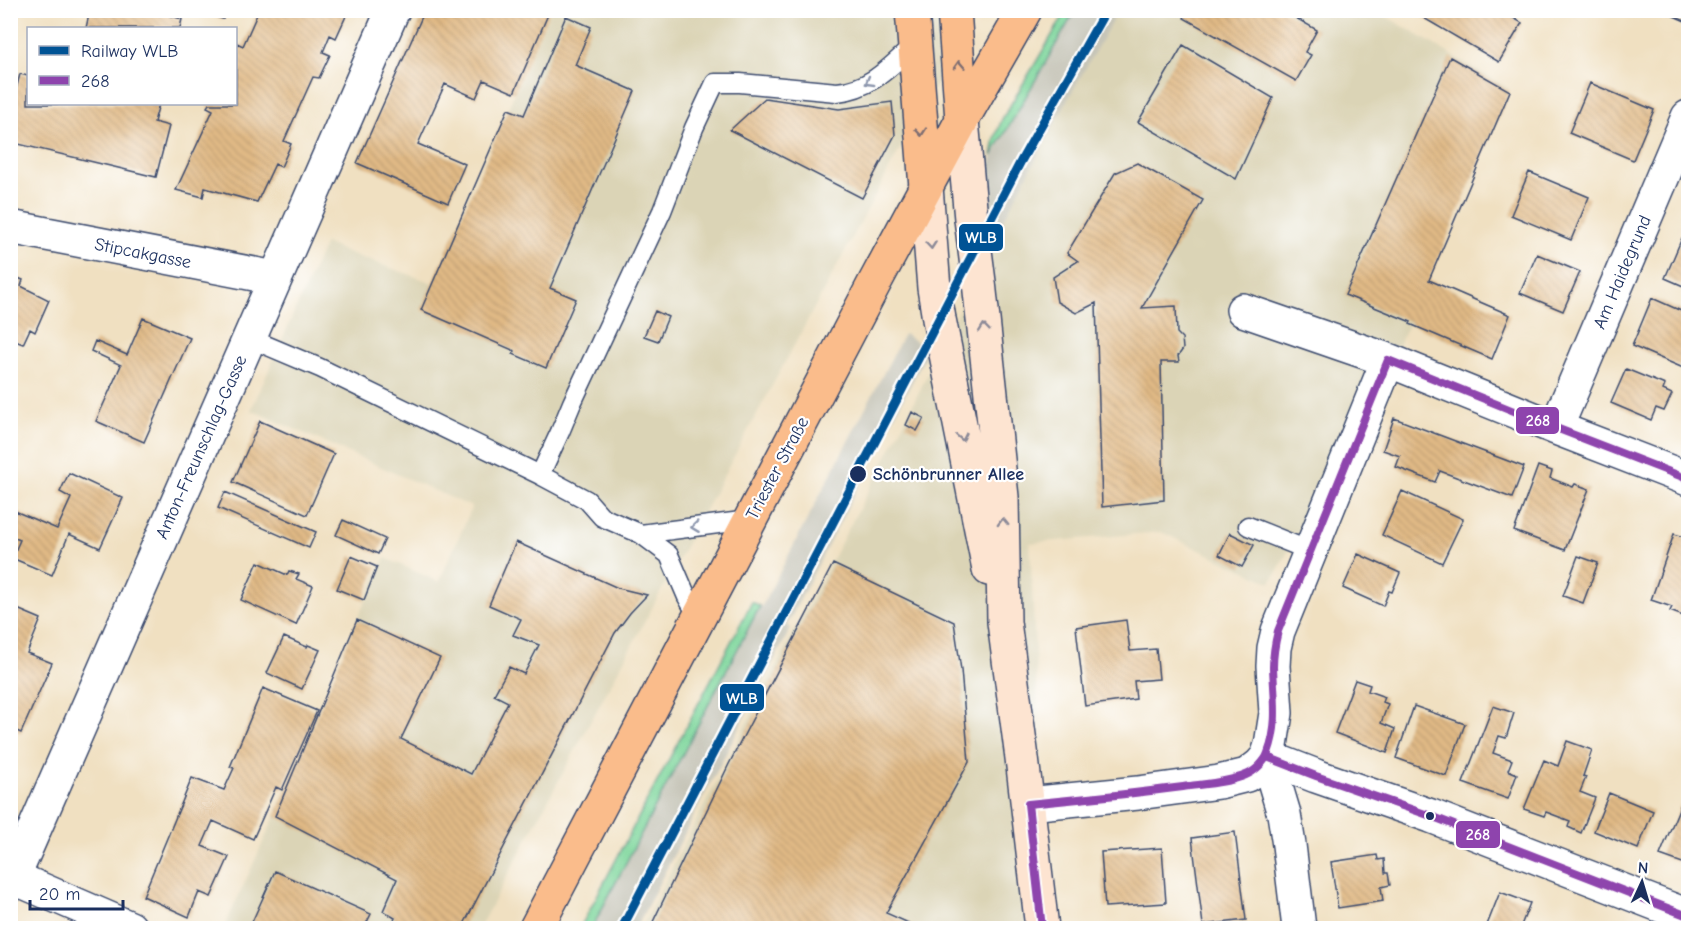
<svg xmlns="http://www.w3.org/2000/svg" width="1699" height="939" viewBox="0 0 1699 939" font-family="'Comic Neue',sans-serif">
<defs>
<pattern id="building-back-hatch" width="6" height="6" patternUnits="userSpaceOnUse" patternTransform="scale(1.5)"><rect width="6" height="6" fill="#e0b985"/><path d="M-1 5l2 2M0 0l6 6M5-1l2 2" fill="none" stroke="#c09f75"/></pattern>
</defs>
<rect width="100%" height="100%" fill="#fff"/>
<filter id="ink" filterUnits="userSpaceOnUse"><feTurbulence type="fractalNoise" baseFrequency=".0167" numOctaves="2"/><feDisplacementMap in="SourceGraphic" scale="12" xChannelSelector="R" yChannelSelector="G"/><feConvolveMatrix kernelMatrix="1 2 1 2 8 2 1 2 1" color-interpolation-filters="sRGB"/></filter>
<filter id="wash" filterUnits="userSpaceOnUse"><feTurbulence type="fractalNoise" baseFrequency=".008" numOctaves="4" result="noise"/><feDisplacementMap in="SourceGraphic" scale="24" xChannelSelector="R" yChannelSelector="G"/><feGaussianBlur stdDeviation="1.35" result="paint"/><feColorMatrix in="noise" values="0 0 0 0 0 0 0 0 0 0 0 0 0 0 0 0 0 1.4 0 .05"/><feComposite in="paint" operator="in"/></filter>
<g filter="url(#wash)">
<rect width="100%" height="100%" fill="#f0e0c1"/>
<path fill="#dbd4b6" d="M550 11H981L925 103 479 928H224L275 816 357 620 385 558 439 582 472 507 251 410 325 243 348 253 433 283Z
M1118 11H1377L1509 89 1400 343 1271 583 1161 532 1030 543 1048 928H641L782 654 897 437 996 234 1067 101Z"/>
<path fill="#c6c5b8" d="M1075 11H1118L1067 101 996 234 989 193 988 165Z
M904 334 920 344 926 355 787 625 791 628 636 928H592L760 606H762Z"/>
<path fill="#7cd59a" stroke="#4c827c" stroke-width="1.5" d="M1067 10 1075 11 992 156 995 138 1002 119Z
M752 602 760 606 592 928H580Z"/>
<g id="blocks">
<path fill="url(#building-back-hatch)" d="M90 10H165L164 14 182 19 180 28H86Z
M192 10H225L223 19Z
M259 10H341L340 13 346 16 336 38 330 35 323 52 330 55 319 78 313 77 284 141 291 144 281 167 275 164 257 202 205 188 203 197 176 190 213 110 207 107 209 104H236V46L237 43 243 46Z
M425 10H550L514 93 484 80 476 98 445 84 418 144 465 164 448 203 357 163Z
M1188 10H1282L1317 30 1305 52 1311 55 1296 81 1184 18Z
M1410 10H1506L1505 13 1522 23 1499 62Z
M1660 10H1688V13L1685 21Z
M566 16 591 27 575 65 635 91 550 288 576 299 546 368 513 354 515 351 421 310 508 109 524 115Z
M1183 45 1273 98 1236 179 1138 122Z
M1450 57 1510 91 1429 280 1510 315 1492 359 1410 324 1411 322 1345 295Z
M20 74 28 76V104H159L154 122 169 126 156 177 10 142V113Z
M1590 83 1654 110 1633 160 1569 133Z
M765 98 839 109 892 102 895 135 862 198 730 130Z
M1137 163 1203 200 1142 308 1176 306 1177 333 1182 338 1183 349 1178 356 1179 362H1161L1164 500 1102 507 1096 303 1076 313 1057 302 1053 277 1078 261 1067 253 1115 173Z
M1529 172 1589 197 1571 240 1511 215Z
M1682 238 1688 241V288L1665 278Z
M1537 254 1580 272 1563 311 1520 293Z
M10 275 23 280 21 286 49 300 35 332 30 329 23 344 10 339Z
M1652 298 1688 314V370L1632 346Z
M655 311 668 317 658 341 644 336Z
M143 318 190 338 144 442 96 421 121 365 91 351 95 341 127 355Z
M1626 369 1665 385 1663 390 1672 394 1664 411 1656 408 1651 420 1611 403Z
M912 412 924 418 917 431 906 425Z
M1394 418 1524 467 1512 498 1440 471 1435 482 1396 467 1400 456 1383 450Z
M260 421 334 454 307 515 233 482Z
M1538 466 1552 471 1550 478 1573 487 1575 484 1589 489 1565 550 1514 531Z
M69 473 123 498 100 548 69 534 52 575 12 558 20 540 10 536V509L57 529 71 498 60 492Z
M1402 491 1463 519 1442 563 1382 535Z
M225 492 316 532 309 548 218 508Z
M343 520 385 539 378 554 336 535Z
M1230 533 1254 545 1242 567 1219 555Z
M1674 534 1688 538V618L1670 611 1672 607 1651 600Z
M516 542 618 588 647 595 630 613 615 633 462 928H389L395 918 383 911 397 879 275 816 357 620 440 658 401 739 471 774 508 702 494 695 509 667 524 674 539 645 513 635 521 619 489 605Z
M1358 554 1400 573 1392 592 1389 591 1383 606 1343 588Z
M351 556 377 567 364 600 337 589Z
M1578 556 1598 563 1583 603 1563 596Z
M258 562 287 575 289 571 299 574 296 579 313 586 296 625 241 600Z
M833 564 954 622 961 670 969 762 886 913 920 928H650L729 764Z
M15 608 41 619 27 653 52 663 21 733 10 728V619Z
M1126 620 1130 651 1156 649 1159 679 1134 681 1136 699 1085 706 1076 627Z
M284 637 307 647 308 645 320 650 302 689 267 673Z
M1355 680 1370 685 1368 691 1385 697 1383 702 1388 704 1381 723 1395 729 1387 753 1335 733Z
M263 688 317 711 282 790 276 787 253 839 213 821 202 846 229 857 211 897 199 892 189 917 143 896 192 778 224 790 234 768 230 767Z
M1414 706 1465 724 1446 776 1396 758Z
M1493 706 1514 713 1506 738 1499 736 1493 753 1512 760 1508 770 1517 774 1508 799 1463 783Z
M1567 741 1592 750 1583 776 1586 777 1580 792 1595 798 1581 833 1568 827 1570 821 1546 812 1544 816 1524 809 1544 760 1558 766Z
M1609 793 1653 811 1638 849 1594 831Z
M1681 804 1688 806V865L1660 855Z
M1235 832 1246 920 1203 925 1192 838Z
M1162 848 1166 903 1105 907 1101 852Z
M1377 855 1378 860 1384 859 1385 873H1388L1390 885 1381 887 1383 901 1338 908 1331 862Z
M275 871 371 914 364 928H266L252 922Z
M1500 892 1530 903 1520 928H1497L1487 925Z"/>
</g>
</g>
<g filter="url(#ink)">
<use href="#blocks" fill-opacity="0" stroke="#3b4a6d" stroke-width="1.5"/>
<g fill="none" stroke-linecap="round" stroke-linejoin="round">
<g stroke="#3b4a6d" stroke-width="21">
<path id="lane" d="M249 338 320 368 540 475
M1248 526 1310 551
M641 534 749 520
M699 618 687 597 669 555 641 534 602 517 587 500 540 475 560 432 572 403 662 211 694 128 715 83H740L837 92C871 89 890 67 914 45"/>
</g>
<g stroke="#3b4a6d" stroke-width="36">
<path id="street" d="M10 227 275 278
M1243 310 1388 360 1556 428 1688 479
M1556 428 1688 117
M1267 757 1316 776 1431 816 1688 916
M1028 804 1138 793 1219 782 1247 775 1260 765 1267 757
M10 876 130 928
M10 885 393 10
M1299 928 1289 845 1284 814 1267 757 1271 745 1276 713 1273 666 1274 648 1278 631 1388 360"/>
</g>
<g stroke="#3b4a6d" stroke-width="36">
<path id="secondary" d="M962 120 971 219 979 282 1002 497 1004 622 1022 758 1042 928
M926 187 934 288 939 319 989 569"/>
</g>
<g stroke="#3b4a6d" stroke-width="36">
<path id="primary" d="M912 10 926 187
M954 10 962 120
M536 928 875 282 962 120 1025 10"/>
</g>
<use href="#lane" stroke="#fff" stroke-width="18"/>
<use href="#street" stroke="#fff" stroke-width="33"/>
<use href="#secondary" stroke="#fde4d1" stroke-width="33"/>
<use href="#primary" stroke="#fabc8b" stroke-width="33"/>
<g stroke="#fff" stroke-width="12">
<path id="bus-1" d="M1388 360 1556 428 1688 479
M1267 757 1316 776 1431 816 1688 916
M1028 804C1080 799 1131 794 1183 787 1203 784 1227 783 1246 775 1254 772 1265 762 1268 753 1279 724 1274 697 1273 667 1273 655 1275 643 1278 631L1388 360
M1028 804 1042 928"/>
</g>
<use href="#bus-1" stroke="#8e44ad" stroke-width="8"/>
<g stroke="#fff" stroke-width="14">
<path id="rail-1" d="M622 928 1021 161 1106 10"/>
</g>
<use href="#rail-1" stroke="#005395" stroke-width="9"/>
</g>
<defs><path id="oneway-chevron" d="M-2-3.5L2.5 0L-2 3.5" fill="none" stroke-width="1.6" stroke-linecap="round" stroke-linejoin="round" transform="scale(1.5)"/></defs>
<g stroke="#7f6e72">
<use href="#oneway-chevron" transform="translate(959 65) rotate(-93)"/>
<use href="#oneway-chevron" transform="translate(921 132) rotate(85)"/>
</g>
<g stroke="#8d97ae">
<use href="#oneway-chevron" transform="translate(869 82) rotate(150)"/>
<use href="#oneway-chevron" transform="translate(695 527) rotate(173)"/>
</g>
<g stroke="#8c8a98">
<use href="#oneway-chevron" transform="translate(931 245) rotate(85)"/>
<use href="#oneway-chevron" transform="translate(984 328) rotate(-96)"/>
<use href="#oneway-chevron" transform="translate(962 437) rotate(79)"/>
<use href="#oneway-chevron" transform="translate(1003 522) rotate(-91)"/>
</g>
</g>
<g fill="#1b2f5e" stroke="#fff" stroke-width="2">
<circle cx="858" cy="474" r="9"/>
<circle cx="1430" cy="816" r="5"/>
</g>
<g text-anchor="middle" stroke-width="4.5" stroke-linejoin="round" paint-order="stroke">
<g font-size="18" fill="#1b2f5e" stroke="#fff">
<text transform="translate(143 253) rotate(11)" y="6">Stipcakgasse</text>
<text transform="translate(1622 272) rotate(-67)" y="6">Am Haidegrund</text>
<text transform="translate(201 447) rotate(-66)" y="6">Anton-Freunschlag-Gasse</text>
<text transform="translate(777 468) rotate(-62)" y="6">Triester Straße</text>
</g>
<g font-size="18" font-weight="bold" fill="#1b2f5e" stroke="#fff" text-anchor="start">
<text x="873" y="480">Schönbrunner Allee</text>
</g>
</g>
<g stroke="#fff" stroke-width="2">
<rect x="958" y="223" width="46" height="29" rx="6" fill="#005395"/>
<rect x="1515" y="406" width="45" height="29" rx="6" fill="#8e44ad"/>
<rect x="719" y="683" width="46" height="29" rx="6" fill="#005395"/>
<rect x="1455" y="820" width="46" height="29" rx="6" fill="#8e44ad"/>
</g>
<g font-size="16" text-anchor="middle" font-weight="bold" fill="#fff">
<text x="981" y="243">WLB</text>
<text x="1538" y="426">268</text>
<text x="742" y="704">WLB</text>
<text x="1478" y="840">268</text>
</g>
<rect width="1699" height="939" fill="none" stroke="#fff" stroke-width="36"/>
<rect x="27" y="27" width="210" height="78" fill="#ffffff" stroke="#a4acbf" stroke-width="1.5"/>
<rect x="39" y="46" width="30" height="9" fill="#005395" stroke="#a4acbf" stroke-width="1.5"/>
<text x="81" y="57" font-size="18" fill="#1b2f5e">Railway WLB</text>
<rect x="39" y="76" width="30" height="9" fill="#8e44ad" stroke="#a4acbf" stroke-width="1.5"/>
<text x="81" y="87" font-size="18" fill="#1b2f5e">268</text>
<g transform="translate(1642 882) rotate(4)" stroke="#ffffff" stroke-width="4.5" paint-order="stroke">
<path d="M0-4.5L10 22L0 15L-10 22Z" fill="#1b2f5e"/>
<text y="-9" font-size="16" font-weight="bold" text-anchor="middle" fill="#1b2f5e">N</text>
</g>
<path d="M30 900v9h93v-9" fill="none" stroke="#1b2f5e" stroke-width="3"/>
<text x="39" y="900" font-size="18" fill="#1b2f5e" stroke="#ffffff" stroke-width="4.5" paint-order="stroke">20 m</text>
</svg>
